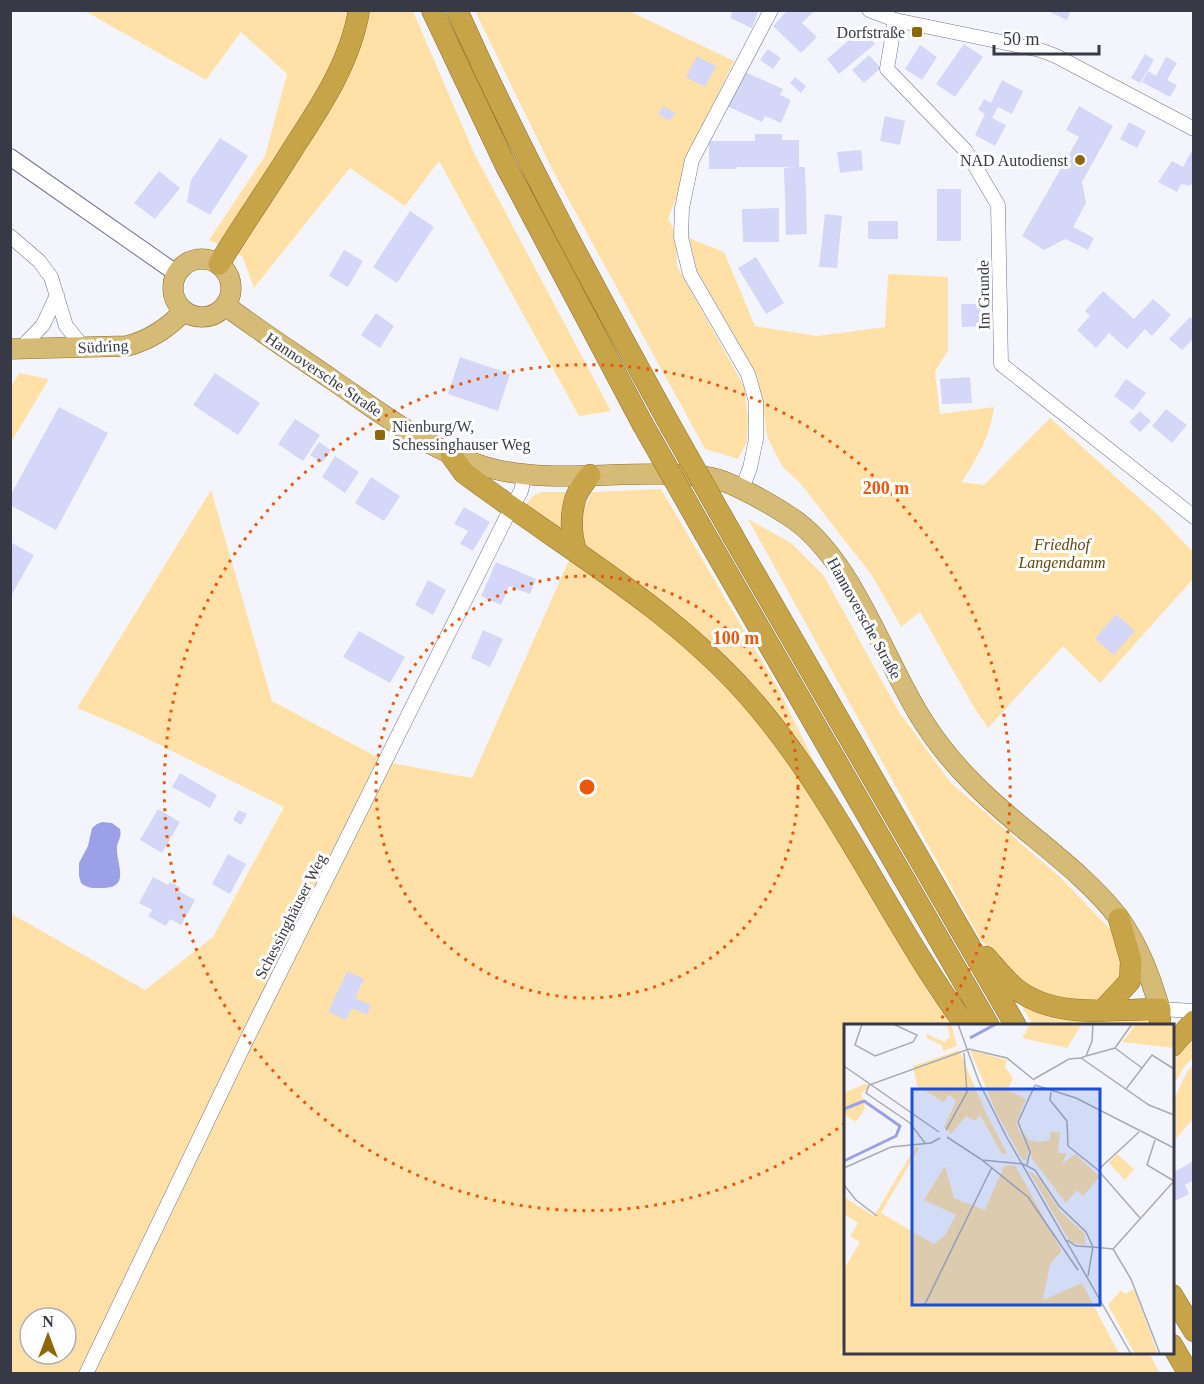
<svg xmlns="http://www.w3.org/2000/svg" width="1204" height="1384" viewBox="0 0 1204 1384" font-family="Georgia,serif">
<rect width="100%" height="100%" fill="#f4f5fc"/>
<path fill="#ffe1a8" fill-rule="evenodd" d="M85 11H413L474 153 611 411 579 416 439 161 405 206 350 168 254 288 242 256 209 240 265 156 287 74 241 32 206 80Z
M475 11H629L734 61 705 122 668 219 676 233 677 266 745 388 748 420 747 442 738 459 705 449 554 173Z
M689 238 724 252 755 326 817 336 885 327 888 274 948 277V350L935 372 940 414 994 407C991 435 977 458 962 482L984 485 1050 418 1156 513 1193 552V579L1100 683 1063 646 988 728 972 704 920 612 901 627 873 577 800 483 783 467 775 453 767 436 762 401 756 374 697 271Z
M19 373 49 379 11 442V387Z
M661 489 778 688 928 992 952 1025 846 1026V1331L841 1353H1149L1160 1373H11L10 913 145 990 213 937 284 807 134 732 77 708 211 490 272 701 386 762 472 778 570 558 583 535V511L592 492ZM30 1318H66V1354H30Z
M541 492H572L566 537 523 507 533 496Z
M748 519 791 543 824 576 899 712 951 783 1061 878 1110 929 1125 963 1119 987 1094 1004 1048 998 1017 981 980 939Z
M1021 1005 1055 1018 1149 1015 1153 1025H1033Z
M1193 1033V1058L1185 1066 1173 1086C1173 1057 1172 1054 1193 1033Z
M1193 1065V1119L1173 1142V1101L1187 1072Z"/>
<path fill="#9ca0e6" d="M102 822 112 823 120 829C122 837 118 840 117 847 116 864 131 887 104 888 95 888 88 889 81 883L79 876V863L88 846 92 828 97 824Z"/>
<path fill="#d4d7f7" d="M733 10H759L752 28 730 18Z
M788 10H815L802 23 817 37 801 53 773 26Z
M1046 10H1071L1067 20Z
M862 29 875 44 839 74 827 59Z
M964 44 983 57 955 97 936 84Z
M920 45 937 57 922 80 905 69Z
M768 49 781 58 773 69 760 60Z
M1145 54 1154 60 1140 83 1131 78Z
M869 55 881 68 864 83 852 70Z
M697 56 716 66 705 87 686 77Z
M1166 57 1177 63 1167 80 1177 85 1170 97 1142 82 1148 71 1156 76Z
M743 71 783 89 780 95 791 100 781 123 765 116 762 122 727 106Z
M795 77 806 86 801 93 790 83Z
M1002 80 1023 91 1012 114 998 107 992 118 1006 125 995 146 975 135 985 114 978 110 984 99 991 103Z
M663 106 675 113 670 121 658 114Z
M1079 106 1113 126 1082 182 1086 203 1073 227 1094 238 1088 250 1065 239 1044 250 1022 236 1079 137 1066 130Z
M885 116 905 121 900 145 880 141Z
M1129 122 1146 131 1137 148 1120 139Z
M755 134H782V140H799V167H805L807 234 786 235 784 168 792 167H737L736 169H709V141H755Z
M220 138 248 156 210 215 187 202 191 180Z
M861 150 863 170 840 173 837 152Z
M1191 152 1194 154V181L1190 186 1181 184 1177 192 1158 182 1172 161 1183 167Z
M159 171 180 188 155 219 134 203Z
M937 189H961V241H937Z
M779 208V242H743L742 209Z
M410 211 434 227 397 283 373 267Z
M825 214 842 216 837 268 819 267Z
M868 221H898V239H868Z
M344 250 363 261 348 287 329 276Z
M756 257 784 303 766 314 738 268Z
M1103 291 1134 319 1153 299 1171 315 1152 336 1145 329 1127 349 1109 333 1096 348 1077 330 1090 316 1085 311Z
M961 304H986V326L962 327Z
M376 313 394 326 380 348 361 335Z
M1190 317 1194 321V338L1182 350 1169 339Z
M460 357 510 374 498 411 448 394Z
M215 373 260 403 238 435 193 405Z
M970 377 972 403 942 404 940 379Z
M1126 379 1146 393 1133 410 1114 396Z
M59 407 108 433 56 530 10 505V496Z
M1166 409 1187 425 1172 443 1152 426Z
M1140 411 1151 421 1140 432 1129 422Z
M295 419 320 435 303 461 278 444Z
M319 442 331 450 322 463 310 455Z
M335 456 359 472 345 493 322 477Z
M371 477 400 496 384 521 355 503Z
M464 507 490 522 473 551 460 544 468 531 454 524Z
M10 542 34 555 10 598Z
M496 562 536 579 530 594 509 586 501 605 481 596Z
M428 580 446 590 433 615 415 605Z
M1116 614 1135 631 1114 655 1095 639Z
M483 630 503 639 490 667 471 658Z
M359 631 405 657 390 683 343 657Z
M180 773 217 795 210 808 172 787Z
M158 809 180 822 162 853 140 840Z
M238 810 247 814 241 825 233 820Z
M228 854 246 864 230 894 212 884Z
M153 877 168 885 170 882 181 888 179 891 195 900 181 925 170 919 166 926 148 916 152 910 139 903Z
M347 971 364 979 355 998 371 1005 367 1015 352 1008 346 1020 328 1012Z
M1194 1161V1180L1185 1185 1189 1194 1173 1202 1172 1173Z"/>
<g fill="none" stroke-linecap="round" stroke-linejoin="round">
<g stroke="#70738f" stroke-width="15">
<path id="minor" d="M869 10 895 20 1040 50 1056 56 1194 129
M895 20 887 69 966 151 998 205 1001 364 1194 517
M10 236 39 261 51 277 66 326 84 348
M21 348 43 325 57 295
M742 489 750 468 756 439V402L748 374 690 274 681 237 682 208 692 160 771 10
M1160 1009 1194 1011
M86 1374 247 1039 506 518 521 491 525 474"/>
</g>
<g stroke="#70738f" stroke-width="18">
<path id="tertiary" d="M10 157 176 273"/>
</g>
<g stroke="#8d702a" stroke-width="21">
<path id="primary" d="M173 288a29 29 0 1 1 58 0a29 29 0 1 1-58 0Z
M226 306C261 332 298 356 334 381 382 414 430 451 486 467 542 483 603 473 661 474 679 475 699 474 717 479 742 487 767 502 789 516 850 555 881 652 918 713 933 738 952 762 972 782 1017 829 1080 867 1119 918 1139 946 1150 976 1160 1009
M10 349 127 346C150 340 168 328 184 311"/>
</g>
<g stroke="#8d702a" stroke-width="22">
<path id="trunk" d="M432 10 506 166 642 423
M457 10C520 152 595 289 670 425
M219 264C243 224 270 186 294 147 321 106 351 60 359 10
M451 455 464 473C559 544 666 604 746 693 835 793 887 918 966 1026
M705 534 989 1026
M734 538 1016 1026
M577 553C571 537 570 517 575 500 577 491 585 482 590 475
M986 957C995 967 1004 979 1015 988 1054 1020 1113 1009 1160 1009V1026
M1104 1009 1130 981 1131 961 1119 919
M1172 1046 1194 1021
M1172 1295 1194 1331
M1172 1345 1189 1374"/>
</g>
<use href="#minor" stroke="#fff" stroke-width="14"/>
<use href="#tertiary" stroke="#fff" stroke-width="16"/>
<use href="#primary" stroke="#d6bb76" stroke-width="20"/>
<use href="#trunk" stroke="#c8a448" stroke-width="21"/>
<g stroke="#8d702a" stroke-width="22" stroke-linecap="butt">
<path id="trunk-bridge" d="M642 423 705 534
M670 425 734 538"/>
</g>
<use href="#trunk-bridge" stroke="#c8a448" stroke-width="21"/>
</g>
<g fill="none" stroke="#e8590c" stroke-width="3" stroke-dasharray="3 6">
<circle cx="587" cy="787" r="211"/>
<path d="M845 1123A423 423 0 1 1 938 1024"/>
</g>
<g fill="#8d680a" stroke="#fff" stroke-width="2">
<rect x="911" y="26" width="12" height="12" rx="3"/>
<circle cx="1080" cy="160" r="6"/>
<rect x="374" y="429" width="12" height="12" rx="3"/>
</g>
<g text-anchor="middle" stroke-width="6" stroke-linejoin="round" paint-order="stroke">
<g font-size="16" fill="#383946" stroke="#fff" text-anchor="end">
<text x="905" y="38">Dorfstraße</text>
<text x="1068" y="166">NAD Autodienst</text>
<text x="392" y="432" text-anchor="start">Nienburg/W,<tspan x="392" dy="18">Schessinghauser Weg</tspan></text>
</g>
<g font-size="16" fill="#383946" stroke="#fff">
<text transform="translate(983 295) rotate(-91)" y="6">Im Grunde</text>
<text transform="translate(103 346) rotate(-3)" y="6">Südring</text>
<text transform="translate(324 374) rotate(34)" y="6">Hannoversche Straße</text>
<text transform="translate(865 618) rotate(61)" y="6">Hannoversche Straße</text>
<text transform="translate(290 916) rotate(-63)" y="6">Schessinghäuser Weg</text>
</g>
<g font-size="16" font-style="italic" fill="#60470d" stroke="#fff">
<text x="1062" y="550">Friedhof<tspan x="1062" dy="18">Langendamm</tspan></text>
</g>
</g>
<g transform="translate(844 1024)">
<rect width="330" height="330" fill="#f4f5fc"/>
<path d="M103 0H107L113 22 99 27 98 21 82 14 83 10 100 18 106 13ZM186 0H238L223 24 178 14ZM292 0H330V24L278 18ZM115 26 142 89 163 129 158 130 136 91 131 97 122 92 107 110 100 103 112 77 105 70 100 78 73 62 69 42ZM126 26 163 36 161 43 169 54 164 66 182 75 172 99 184 126 183 137 178 135 154 92ZM21 60 26 63 17 69 21 84 12 98 0 90V69ZM175 102 185 116 195 118 206 116V108H216L214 129H223L218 140 231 130 256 153 239 172 233 166 222 179 189 136ZM71 123 75 124 37 189 90 220 101 211 112 191 80 176 101 142 110 174 141 186 160 142 171 141 218 227 206 240 199 276 238 259 275 330H0V245L16 218 6 212 14 199 0 190V173L30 192ZM273 130 290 145 281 156 265 139ZM184 146 196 155 216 187 241 210V221L226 218ZM290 265 314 330H291L264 281 277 266 281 270Z" fill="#ffe1a8"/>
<path fill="none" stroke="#9ca0e6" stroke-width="3" d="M126 14 152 0M0 85 20 77 56 102 52 112 0 137"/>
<path fill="none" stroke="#a9aab3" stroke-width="1.5" d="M18 0 11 21 31 32 69 18 73 11 49 0M114 0 135 58 162 112 287 330M271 24 298 44M242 32 271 24 288 0M237 34 305 81 330 91M237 34 242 32 248 17 249 0M0 42 95 108M190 55 225 35 237 34M191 61 232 74 330 124M282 65 308 31 330 45M207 68 206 76 223 97 224 122 254 146 296 194M102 106 123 68 120 29M103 113 138 136 179 140 191 146 215 182 242 208 249 223M311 116 303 141 330 157M81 119 66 99 22 69 25 61 125 25 163 34 190 56M138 136 184 173 234 246M183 141 186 128 174 98 191 61M0 144 47 123 87 119 96 114M255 145 295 108M0 161 12 176 33 192M223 216 232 222 249 223 244 252M249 223 269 225M269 225 287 255 316 330M269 225 330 157M80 282 148 143"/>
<path fill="#1d4ed8" fill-opacity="0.15" stroke="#1d4ed8" stroke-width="3" d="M68 65H256V281H68Z"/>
<rect width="330" height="330" fill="none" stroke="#383946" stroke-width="3"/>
</g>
<circle cx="587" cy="787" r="9" fill="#e8590c" stroke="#fff" stroke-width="3"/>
<g font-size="18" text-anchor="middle" font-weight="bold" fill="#e8590c" stroke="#fff" stroke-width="6" stroke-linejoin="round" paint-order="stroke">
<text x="886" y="494">200 m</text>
<text x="736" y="644">100 m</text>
</g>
<rect width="1204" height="1384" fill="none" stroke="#383946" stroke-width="24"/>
<g transform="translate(48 1336)"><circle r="28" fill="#ffffff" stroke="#afb0b5" stroke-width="1.5"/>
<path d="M0-4.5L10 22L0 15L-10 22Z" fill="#8d680a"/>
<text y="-9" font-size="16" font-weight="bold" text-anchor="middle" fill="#383946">N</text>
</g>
<path d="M994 45v9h105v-9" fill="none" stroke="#383946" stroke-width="3"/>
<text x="1003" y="45" font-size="18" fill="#383946" stroke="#ffffff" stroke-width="4.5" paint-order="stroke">50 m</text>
</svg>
